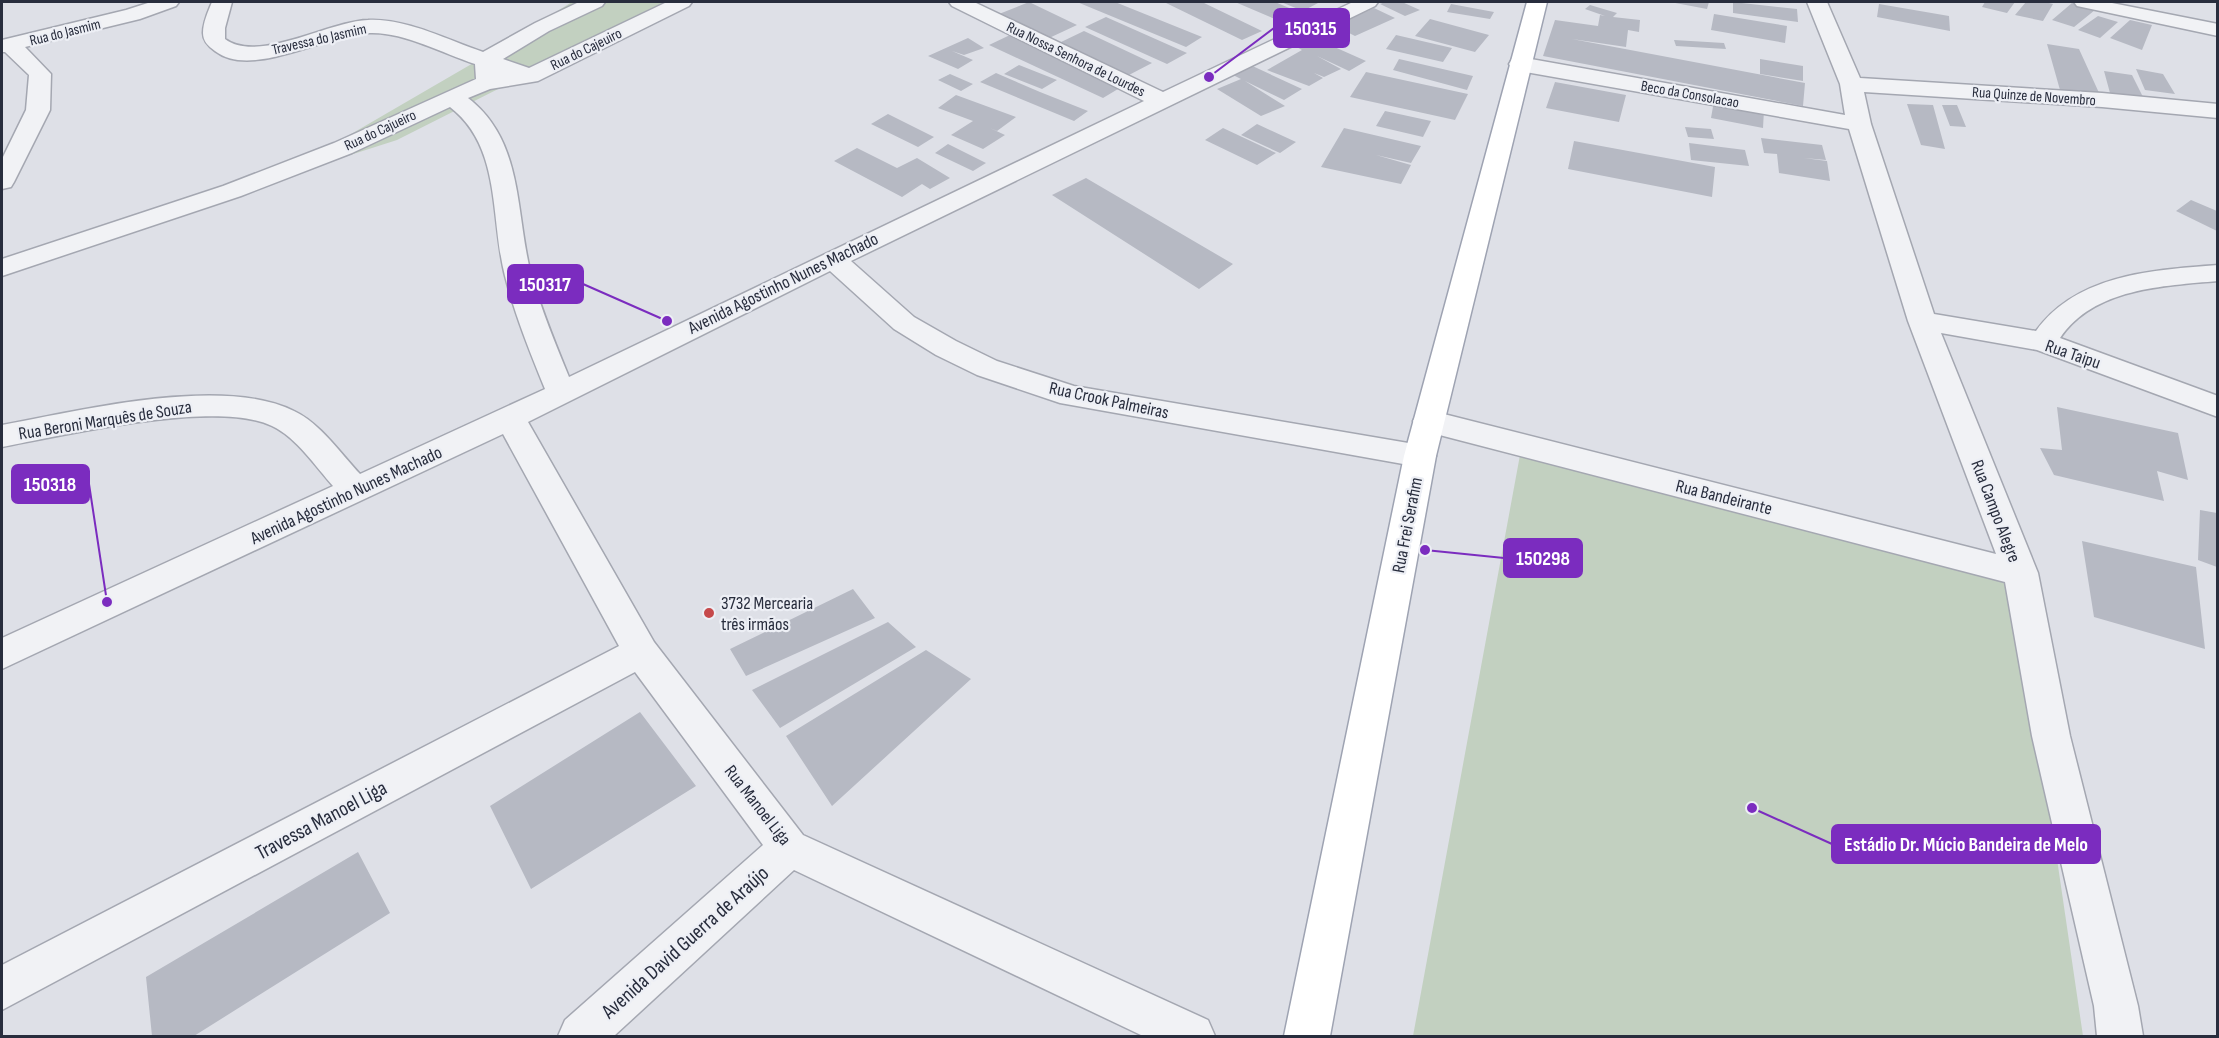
<svg xmlns="http://www.w3.org/2000/svg" width="2219" height="1038" viewBox="0 0 2219 1038" font-family="'Sofia Sans Condensed',sans-serif">
<rect width="100%" height="100%" fill="#dee0e7"/>
<path fill="#c2d0c0" d="M572 2H670L397 140 272 180 475 62Z
M1520 455 2016 580 2083 1036H1413Z"/>
<path fill="#b6b9c3" d="M1029 2 1077 25 1047 39 999 14Z
M1077 2H1115L1202 37 1186 47Z
M1164 2H1202L1262 31 1242 40Z
M1235 2H1275L1301 13 1282 22Z
M1281 2H1314L1318 3 1303 11Z
M1385 2H1402L1420 10 1405 16 1380 4Z
M1670 2H1709L1707 9Z
M1733 2 1797 9 1798 22 1733 13Z
M1985 2H2015L2007 13 1982 7Z
M2026 2H2045L2053 4 2043 21 2015 15Z
M2072 3 2095 10 2074 27 2052 20Z
M1451 4 1494 12 1490 19 1447 12Z
M1879 4 1949 16 1950 31 1877 17Z
M1590 5 1617 13 1613 17 1640 20 1639 32 1628 30 1626 47 1572 39 1805 83 1803 106 1543 56 1555 20 1598 26 1600 15 1605 16 1585 9Z
M1374 8 1395 18 1355 36 1333 25Z
M1714 14 1787 26 1785 43 1711 30Z
M2098 16 2118 22 2100 38 2078 30Z
M1106 17 1187 53 1167 64 1085 27Z
M1430 19 1489 35 1475 52 1415 36Z
M2130 20 2152 25 2142 50 2110 38Z
M1084 31 1152 63 1127 76 1059 43Z
M1010 35 1123 86 1103 98 989 45Z
M1396 35 1452 48 1443 62 1386 49Z
M1312 37 1366 61 1349 71 1317 56 1341 69 1324 77 1314 73 1323 78 1309 86 1267 70 1302 50 1295 46Z
M968 38 984 48 964 55 952 51 973 60 958 69 928 56Z
M1674 40 1724 43 1726 49 1676 46Z
M2047 44 2079 49 2100 95 2060 90Z
M1399 59 1473 76 1467 90 1393 70Z
M1760 59 1803 66V81L1760 74Z
M1246 63 1302 89 1284 100 1245 81 1285 106 1261 116 1217 89 1241 79 1227 72Z
M1019 65 1057 80 1042 89 1004 74Z
M2136 69 2163 74 2175 94 2145 90Z
M2104 71 2132 75 2143 97 2110 93Z
M1366 72 1468 94 1455 120 1350 97Z
M996 73 1040 92 1088 111 1074 121 980 82Z
M950 74 973 84 961 91 938 80Z
M1555 82 1626 95 1619 122 1546 108Z
M956 95 1016 117 997 131 990 128 1005 135 983 149 951 135 973 121 938 108Z
M1714 101 1764 110 1763 128 1711 118Z
M1907 104 1933 105 1945 149 1921 145Z
M1942 105H1957L1966 127 1950 126Z
M1385 111 1431 121 1423 137 1376 126Z
M888 114 934 137 918 147 871 124Z
M1257 124 1296 142 1280 153 1241 135Z
M1685 127 1711 129 1714 139 1688 137Z
M1223 128 1276 153 1257 165 1205 140Z
M1344 128 1421 146 1411 163 1376 155 1411 165 1401 184 1321 167Z
M1761 138 1822 145 1826 160 1804 158 1827 161 1830 181 1779 173 1777 154 1764 153Z
M1574 141 1715 167 1712 197 1568 169Z
M1689 143 1745 150 1749 166 1691 160Z
M948 144 986 163 973 171 935 153Z
M857 148 897 168 917 158 950 178 930 189 922 184 902 197 834 161Z
M1086 178 1233 264 1199 289 1052 195Z
M2191 200 2217 211V231L2176 211Z
M2057 407 2178 433 2188 480 2157 471 2164 501 2054 475 2040 448 2062 450Z
M2200 510 2217 513V567L2198 560Z
M2082 541 2196 567 2205 649 2094 617Z
M853 589 875 618 746 676 730 649Z
M888 622 916 647 780 728 752 690Z
M926 650 971 679 832 806 786 736Z
M640 712 696 786 531 889 490 806Z
M358 852 390 913 194 1036H152L146 977Z"/>
<g fill="none" stroke-linecap="round" stroke-linejoin="round">
<g stroke="#a4a7b1" stroke-width="3">
<path id="minor" d="M151 2H179L176 6 140 19 25 47 51 74 50 110 14 182 11 187 2 189V159L26 110 29 75 5 52H2V40L126 10Z
M212 2H232L225 28V39C258 64 329 21 368 20 406 18 447 40 483 52L535 23 579 2H605L602 6 549 31 503 59 529 68 667 2H692L689 6 538 81 490 89 468 98C524 141 515 212 531 274 541 309 555 343 569 377L1144 101 952 6 949 2H974L1163 92 1353 2H1378L1375 6 851 261 914 317 956 341 997 361 1074 386 1420 445 1431 448 1436 456 1431 464 1420 467 1060 403 977 375 936 355 894 329 830 271 528 422 654 642 803 835 1208 1020 1215 1036H1143L794 870 614 1036H558L565 1020 763 845 635 672 2 1010V965L619 646 503 434 2 669V638L333 486C316 467 296 437 272 426 217 399 64 435 2 447V425C79 411 222 375 294 411 320 423 341 454 360 474L545 389C530 352 515 315 505 276 490 218 502 147 450 107L352 153 241 196 2 276V259L223 186 334 143 476 79 475 64C442 53 404 32 370 33 328 33 252 80 215 51 208 46 203 41 203 33 203 22 208 12 212 2Z
M1807 2H1827L1860 78 2102 93 2218 104V118L2102 107 1864 92 1871 124 1934 314 2036 331C2077 274 2153 270 2218 265V281C2163 286 2094 288 2060 338L2218 396V417L2037 350 1941 333 2038 573 2070 736 2138 1006 2143 1036H2097L2094 1006 2032 736 2005 582 1428 432 1417 428 1413 421 1417 414 1428 410 1996 554 1908 321 1849 129 1520 71 1512 69 1509 64 1512 59 1520 57 1845 115 1840 84Z
M2074 2H2107L2218 24V36L2077 6Z"/>
</g>
<g stroke="#9ea3b2" stroke-width="3">
<path id="major" d="M1527 2H1547L1436 456 1330 1036H1284L1404 456Z"/>
</g>
<use href="#minor" fill="#f1f2f5" fill-rule="evenodd"/>
<use href="#major" fill="#fff" fill-rule="evenodd"/>
</g>
<circle fill="#c6494b" stroke="#edeff5" stroke-width="2" cx="709" cy="613" r="6"/>
<g text-anchor="middle" stroke-width="4.5" stroke-linejoin="round" paint-order="stroke">
<g font-size="15" fill="#282d3d" stroke="#edeff5">
<text transform="translate(65 32) rotate(-14)" y="5">Rua do Jasmim</text>
<text transform="translate(319 39) rotate(-13)" y="5">Travessa do Jasmim</text>
<text transform="translate(586 49) rotate(-26)" y="5">Rua do Cajeuiro</text>
<text transform="translate(1076 59) rotate(26)" y="5">Rua Nossa Senhora de Lourdes</text>
<text transform="translate(1690 94) rotate(10)" y="5">Beco da Consolacao</text>
<text transform="translate(2034 96) rotate(4)" y="5">Rua Quinze de Novembro</text>
<text transform="translate(380 130) rotate(-25)" y="5">Rua do Cajueiro</text>
</g>
<g font-size="18" fill="#282d3d" stroke="#edeff5">
<text transform="translate(783 283) rotate(-26)" y="6">Avenida Agostinho Nunes Machado</text>
<text transform="translate(2073 354) rotate(19)" y="6">Rua Taipu</text>
<text transform="translate(1109 400) rotate(12)" y="6">Rua Crook Palmeiras</text>
<text transform="translate(105 420) rotate(-9)" y="6">Rua Beroni Marquês de Souza</text>
<text transform="translate(346 495) rotate(-25)" y="6">Avenida Agostinho Nunes Machado</text>
<text transform="translate(1724 497) rotate(14)" y="6">Rua Bandeirante</text>
<text transform="translate(1996 511) rotate(69)" y="6">Rua Campo Alegre</text>
<text transform="translate(1407 525) rotate(-79)" y="6">Rua Frei Serafim</text>
<text transform="translate(758 805) rotate(52)" y="6">Rua Manoel Liga</text>
</g>
<g font-size="18" fill="#282d3d" stroke="#edeff5" text-anchor="start">
<text x="721" y="609">3732 Mercearia<tspan x="721" dy="21">três irmãos</tspan></text>
</g>
<g font-size="21" fill="#282d3d" stroke="#edeff5">
<text transform="translate(321 820) rotate(-28)" y="7">Travessa Manoel Liga</text>
<text transform="translate(685 942) rotate(-42)" y="7">Avenida David Guerra de Araújo</text>
</g>
</g>
<path fill="none" stroke="#7b2cbf" stroke-width="2" d="M1209 77L1274 28M667 321L583 284M107 602L89 484M1425 550L1504 558M1752 808L1832 844"/>
<g fill="#7b2cbf" stroke="#edeff5" stroke-width="2">
<circle cx="1209" cy="77" r="6"/>
<circle cx="667" cy="321" r="6"/>
<circle cx="107" cy="602" r="6"/>
<circle cx="1425" cy="550" r="6"/>
<circle cx="1752" cy="808" r="6"/>
</g>
<g fill="#7b2cbf" stroke="#7b2cbf" stroke-width="2">
<rect x="1274" y="9" width="75" height="38" rx="6"/>
<rect x="508" y="265" width="75" height="38" rx="6"/>
<rect x="12" y="465" width="77" height="38" rx="6"/>
<rect x="1504" y="539" width="78" height="38" rx="6"/>
<rect x="1832" y="825" width="268" height="38" rx="6"/>
</g>
<g font-size="20" text-anchor="middle" font-weight="bold" fill="#fff">
<text x="1311" y="35">150315</text>
<text x="545" y="291">150317</text>
<text x="50" y="491">150318</text>
<text x="1543" y="565">150298</text>
<text x="1966" y="851">Estádio Dr. Múcio Bandeira de Melo</text>
</g>
<rect width="2219" height="1038" fill="none" stroke="#282d3d" stroke-width="6"/>
</svg>
